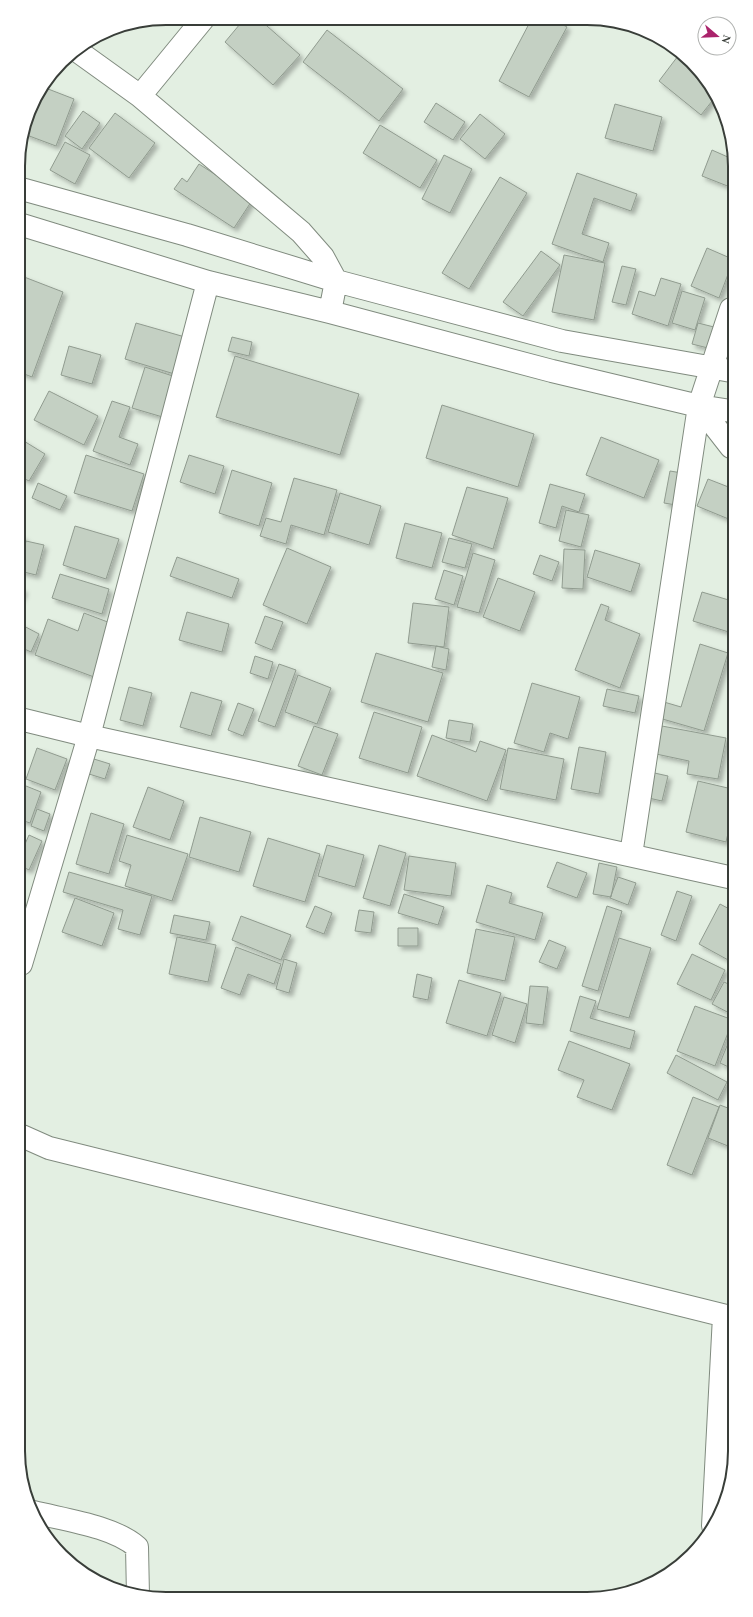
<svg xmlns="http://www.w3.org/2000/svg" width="753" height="1617" viewBox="0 0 753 1617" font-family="Georgia,serif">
<defs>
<filter id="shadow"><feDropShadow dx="3.5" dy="3.5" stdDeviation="2" flood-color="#0004"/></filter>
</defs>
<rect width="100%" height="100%" fill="#e3efe2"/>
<path fill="#c4d0c3" stroke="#909b8f" filter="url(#shadow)" d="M245 18 259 19 300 55 273 85 225 42Z
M531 20H554L567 27 529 97 499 81Z
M327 30 403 89 379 121 303 62Z
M681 52 699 71 695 77 714 91 716 96 701 115 659 81Z
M43 87 74 99 56 146 24 134 33 101Z
M436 103 465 122 453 140 424 122Z
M615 104 662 117 653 151 605 138Z
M83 111 100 123 82 149 65 136Z
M115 113 155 143 129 178 89 148Z
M480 114 505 134 485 159 460 139Z
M380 125 437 160 420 188 363 153Z
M65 142 90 155 75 184 50 170Z
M712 150 730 158V187L702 176Z
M444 155 472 169 450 213 422 199Z
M199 164 253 199 234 228 174 189 182 178 187 182Z
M577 173 637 194 631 211 594 198 582 234 609 243 603 262 552 244Z
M500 177 527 193 469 289 442 273Z
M707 248 730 258V269L719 298 691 286Z
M541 251 560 265 523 316 503 302Z
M564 255 605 263 594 320 552 312Z
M622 266 636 269 626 305 612 302Z
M19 275 63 292 32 377 19 372Z
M661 278 681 284 668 326 632 314 639 291 655 296Z
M682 291 705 298 695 330 672 323Z
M136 323 192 339 181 376 125 359Z
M698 323 714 327 708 348 692 344Z
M232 337 252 342 249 356 228 351Z
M69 346 101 355 92 384 61 375Z
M235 356 359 394 340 455 216 417Z
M145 367 179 378 166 418 132 408Z
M49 391 98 416 84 445 34 420Z
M112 401 130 407 119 437 138 444 130 465 93 451Z
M442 405 534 434 518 487 426 458Z
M601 437 659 460 644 498 586 475Z
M19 438 45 454 29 481 19 476Z
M86 455 144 474 132 511 74 493Z
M189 455 224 466 215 494 180 482Z
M232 470 272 483 259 526 219 513Z
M670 471 688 474 682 506 664 503Z
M294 478 337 490 324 535 291 525 286 544 260 536 266 518 281 522Z
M708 479 731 488V520L697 506Z
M38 483 67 496 60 510 32 498Z
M550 484 585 494 579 512 562 506 556 528 539 523Z
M467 487 508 498 493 549 452 535Z
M340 493 381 506 369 545 328 532Z
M566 510 589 515 581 547 559 541Z
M405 523 442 533 432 568 396 558Z
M75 526 119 539 106 579 63 565Z
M20 536 25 538 20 560Z
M449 538 472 544 465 568 442 562Z
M26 541 44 545 36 575 20 571Z
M287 548 331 567 307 624 263 605Z
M564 549 585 550 583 589 562 588Z
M595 550 640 564 631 592 587 577Z
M473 553 495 560 479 613 457 607Z
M540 555 559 562 552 581 533 574Z
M177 557 239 579 232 598 170 576Z
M444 570 463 576 454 605 435 599Z
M60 574 109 589 102 614 52 598Z
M498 578 535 592 520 631 483 617Z
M20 588 24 590 20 599Z
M702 592 732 601V633L693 621Z
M413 603 449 607 444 647 408 643Z
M601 604 609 607 605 620 640 634 620 688 575 670Z
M187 612 229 624 222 652 179 640Z
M84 613 113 624 94 677 35 655 48 619 78 631Z
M265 616 283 622 272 650 255 643Z
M20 624 39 634 31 652 20 647Z
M700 644 728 653 704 731 659 718 664 702 681 707Z
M436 646 449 649 446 670 432 667Z
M376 653 443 673 428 722 361 702Z
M255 656 273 662 268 679 250 673Z
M279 664 296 670 275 727 258 721Z
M298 675 331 688 317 724 285 712Z
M532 683 580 697 568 739 550 733 544 752 514 743Z
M129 687 152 693 143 726 120 720Z
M607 689 639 696 635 713 603 706Z
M191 692 222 701 211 736 180 727Z
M238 703 254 709 243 736 228 730Z
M374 712 422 727 408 773 359 758Z
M449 720 473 724 470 742 446 738Z
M314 726 338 734 322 775 298 766Z
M662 726 726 738 718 779 687 774 689 761 656 754Z
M432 735 476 752 480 741 506 750 487 801 417 776Z
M579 747 606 752 599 794 571 789Z
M37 748 67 759 55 790 26 779Z
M508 748 564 759 556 800 500 789Z
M94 759 110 764 105 779 89 774Z
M650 772 668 776 662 801 644 797Z
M698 781 732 789V816L726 842 686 832Z
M21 784 41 792 30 823 21 820Z
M148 787 184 801 170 840 133 827Z
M37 809 50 814 44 831 31 826Z
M91 813 124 824 109 874 76 864Z
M200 817 251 832 239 872 189 857Z
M29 835 42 841 29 870 21 866V853Z
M127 835 188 854 172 901 125 886 131 865 119 861Z
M268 838 320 854 305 902 253 886Z
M327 845 364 855 355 887 318 876Z
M379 845 406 853 390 906 363 898Z
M409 856 456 863 451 896 404 890Z
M557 862 587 873 577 898 547 887Z
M599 863 617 867 611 897 593 894Z
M69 872 152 896 140 935 118 929 123 910 63 892Z
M618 877 636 883 628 905 610 898Z
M487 885 512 893 509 903 543 913 535 940 476 922Z
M677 891 692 896 676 941 661 935Z
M404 894 444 907 438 925 398 913Z
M75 898 114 913 102 946 62 932Z
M720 904 733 911V956L730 961 699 944Z
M315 906 332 913 324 934 306 927Z
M607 906 622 911 598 991 582 986Z
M359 910 374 912 371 933 355 931Z
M174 915 210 922 206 940 170 933Z
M241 916 291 935 281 960 232 940Z
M398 928H418V946H398Z
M476 929 515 937 505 981 467 973Z
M177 937 216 945 208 982 169 974Z
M619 938 651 948 629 1018 597 1009Z
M549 940 566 947 557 969 539 962Z
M236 947 281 964 274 984 248 974 240 995 221 988Z
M692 954 725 970 711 1000 677 984Z
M284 959 297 963 289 993 276 989Z
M417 974 432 978 428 1000 413 997Z
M459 980 501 993 487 1036 446 1023Z
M724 982 733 986V1015L712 1004Z
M530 986 548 987 543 1025 526 1023Z
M580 996 596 1001 590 1018 635 1031 630 1049 570 1031Z
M504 997 527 1004 515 1043 492 1035Z
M695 1006 733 1020 715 1066 677 1051Z
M733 1031V1069L720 1063Z
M569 1041 630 1064 612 1110 577 1097 584 1080 558 1070Z
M676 1055 727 1082 718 1100 667 1073Z
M733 1079V1092L730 1090Z
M693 1097 719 1107 692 1175 667 1165Z
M720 1105 733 1110V1130L728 1146 708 1138Z"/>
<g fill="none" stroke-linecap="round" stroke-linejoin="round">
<g stroke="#808b7f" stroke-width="24">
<path id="minor" d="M76 50 140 96 301 232 323 257 336 281 330 312
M140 96 204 18
M18 188 187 235 336 281 562 341 731 371
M19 224 208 282 330 312 552 371 699 406 731 411
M699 406 731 309
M20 719 89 736 733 878
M631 855 699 406 731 447
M21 964 89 736 208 282
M22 1136 49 1148 734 1318
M33 1512C65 1520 113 1526 137 1547L138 1596
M713 1526 724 1316"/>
</g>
<use href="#minor" stroke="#fff" stroke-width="22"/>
</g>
<path d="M0 0H753V1617H0ZM166 25H587A141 141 0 0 1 728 166V1451A141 141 0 0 1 587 1592H166A141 141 0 0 1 25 1451V166A141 141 0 0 1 166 25Z" fill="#fff" fill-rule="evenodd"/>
<path fill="none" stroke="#393e39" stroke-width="2" d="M166 25H587A141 141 0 0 1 728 166V1451A141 141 0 0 1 587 1592H166A141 141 0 0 1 25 1451V166A141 141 0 0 1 166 25Z"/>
<g transform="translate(717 36) rotate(109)"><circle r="19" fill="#ffffff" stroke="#b0b2b0"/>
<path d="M0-3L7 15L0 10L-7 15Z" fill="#aa236b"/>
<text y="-6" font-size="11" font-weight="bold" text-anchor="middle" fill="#393e39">N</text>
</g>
</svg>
